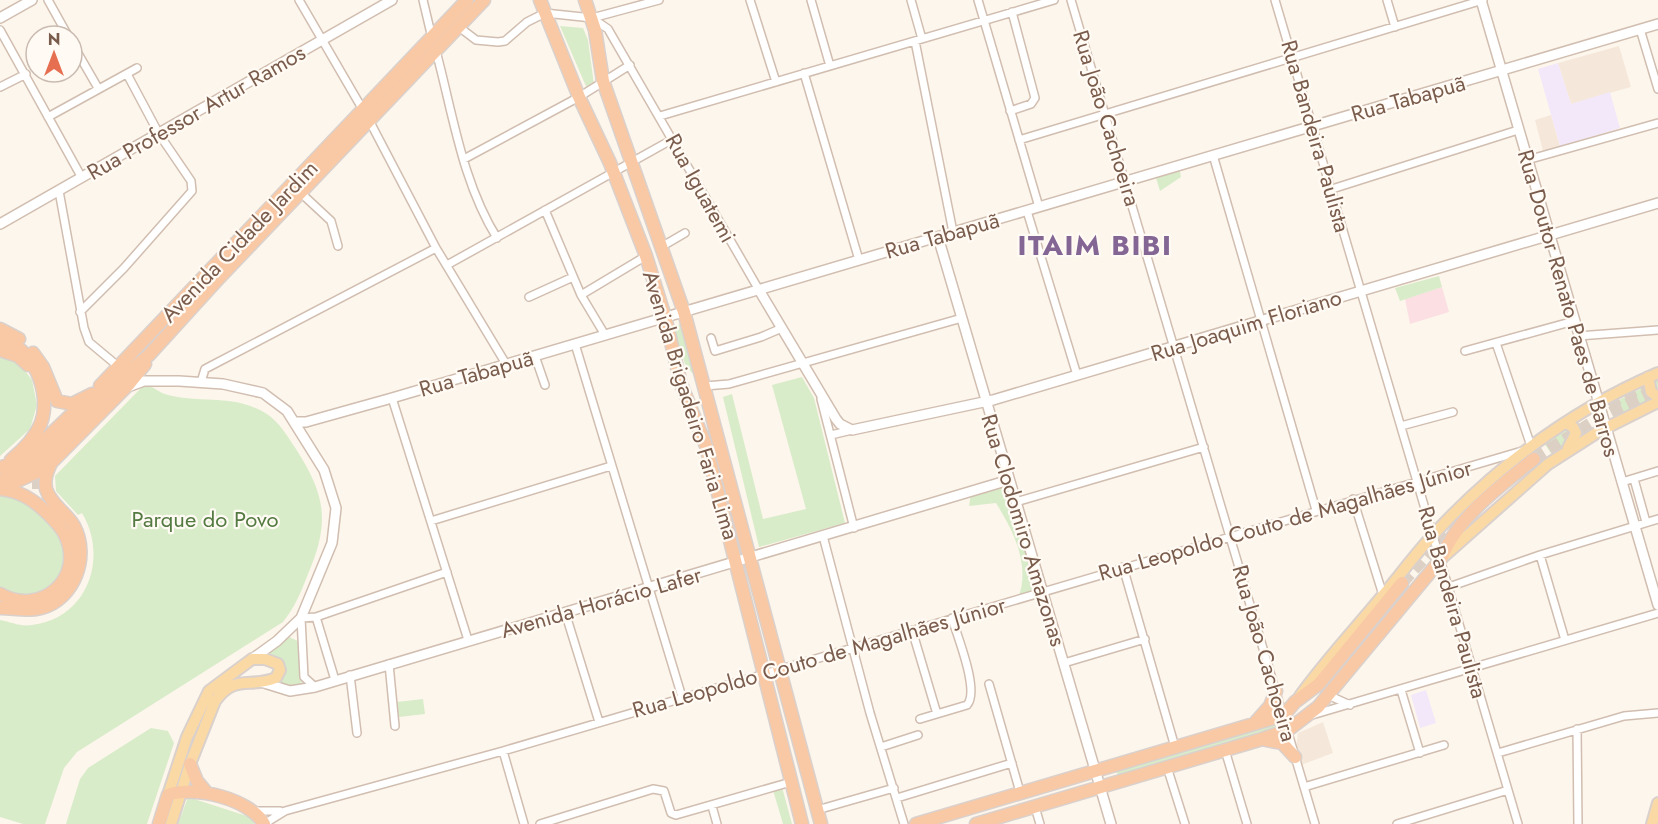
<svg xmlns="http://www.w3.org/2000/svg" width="1658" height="824" viewBox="0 0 1658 824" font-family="Jost,sans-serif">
<rect width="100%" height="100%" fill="#fdf6ec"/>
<path fill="#f5e8da" d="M1619 46 1631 87 1571 104 1558 63Z
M1551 115 1560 146 1543 151 1535 120Z
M1323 722 1333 753 1301 765 1296 749 1298 733Z"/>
<path fill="#f3e8fa" d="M1558 63 1571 104 1610 92 1620 128 1560 146 1538 69Z
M1426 690 1436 723 1420 728 1411 695Z"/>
<path fill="#fbdfe3" d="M1442 287 1449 312 1410 324 1405 299Z"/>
<path fill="#d8ecc9" d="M560 26 583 28 588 40 595 92H589L585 84Z
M1180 171 1181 177 1160 191 1156 178Z
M1439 276 1442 287 1400 301 1395 288Z
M682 324 698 372 692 373 685 364 672 326Z
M0 356 19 363 32 380 37 405 30 429 0 456Z
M802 377 814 398 845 523 759 547 723 397 732 394 763 519 806 509 772 385Z
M1658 380V400L1620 419 1611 404Z
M144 385C154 386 159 393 168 395 202 404 233 393 267 414 280 423 287 436 296 449 326 496 330 522 308 574 301 592 295 607 283 622L77 752 64 768 45 824H23L0 817V620C11 622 21 627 32 625 87 619 109 558 82 513L78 515 56 491 55 476Z
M1565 429 1571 431 1572 438 1552 455 1544 443Z
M1007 484 1040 589 1019 596C1030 564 1013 530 996 503L969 506 971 494Z
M0 494C17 495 28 503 40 514 46 520 57 527 60 534 77 575 39 613 0 588Z
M289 637 300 642 299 678 304 686 276 685 283 670 260 655Z
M423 699 425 714 399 717 397 702Z
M1276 724 1277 728 1118 775 1116 771Z
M151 728 168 731 174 743 147 824H66L80 779 88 768Z
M782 787 792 824H783L773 790Z
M188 797 253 818 254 824H178Z"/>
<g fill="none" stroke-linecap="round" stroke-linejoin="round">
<path stroke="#dcd0c4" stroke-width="12" stroke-dasharray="12 6" stroke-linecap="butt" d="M1592 412 1658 379
M1534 459 1596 420 1658 389
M1500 479 1535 450
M38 489V478L43 465
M1402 583 1462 516"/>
<g stroke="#d1beb0" stroke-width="10">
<path id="minor" d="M48 0 68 36
M299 0 370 122 436 248 506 364
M423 0 432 38
M750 0 776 82
M811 0 830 66
M911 0 922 39
M978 0 1039 207
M1071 0 1315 824
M1275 0 1518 824
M1387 0 1395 27
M592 18 608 29 759 290
M459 27 476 40 498 42 505 41 527 22 545 13 592 18 659 0
M1640 29 1658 89
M0 30 82 178
M915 41 953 232
M72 43 98 88
M436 51C453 114 462 182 497 238
M804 73 859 260
M0 87 26 74
M1010 111 1031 104 1035 98 1012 12
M660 116 1054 0
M48 117 137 68
M1019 140 1483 0
M1213 155 1316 510
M464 159 579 97 630 65
M1527 160 1658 123
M1332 189 1518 130
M59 191 84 328 89 342 119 367
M302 194 331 221 338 246
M545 210 581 295 605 335
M1027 211 1077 375
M661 247 685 233
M447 265 673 139
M581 295 646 256
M529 297 573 277
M80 312 124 268 192 191 191 181 159 134 127 74
M1578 336 1658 330
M711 338 715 351 761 337 782 328
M1496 343 1531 446
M575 344 682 697
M1465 351 1574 321
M535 356 545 385
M201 382 205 369 436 248
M705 386 729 384 962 318
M392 398 468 640
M821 399 854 528
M1401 426 1453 412
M831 435 852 430
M1634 479 1646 522
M1622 482 1658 471
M1353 499 1383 595
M1016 502 1204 447
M431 521 611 466
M823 536 870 713 904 824
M1540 555 1565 640
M1123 567 1175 747
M1449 587 1540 555 1658 519
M565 612 599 722
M316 617 335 680
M301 618 316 617 447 572
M301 618 304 677 315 687
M912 630 937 714
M1064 663 1145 639
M389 664 395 726
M350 675 357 733
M989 684 1020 792
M1401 690 1420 753
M1328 695 1350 705
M1312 715 1658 613
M920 719 967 705C980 691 957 636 952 618
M1577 729 1578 824
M881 747 918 735
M1225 750 1247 824
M503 751 524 824
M1498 753 1624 716 1658 713
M1167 767 1185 824
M1304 787 1444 745
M897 798 1012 763
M712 806 717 824
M1035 807 1040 824
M817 810 894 788
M255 811H280
M264 824 285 811 503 751 1522 451
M540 824 653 789 664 791 671 813 676 815 791 782
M1397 824 1508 790"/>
</g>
<g stroke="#d1beb0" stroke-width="12">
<path id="tertiary" d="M1481 0 1658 605
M0 18 32 0
M0 224 392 0
M938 237 1111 824
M759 290 836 419 840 424 852 430 993 400 1658 203
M128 387 144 381H179L223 384 263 393 287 411 324 470 336 508 332 543 301 618 277 641 252 659
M294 422H306L392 398 1658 24
M261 682 290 691 315 687 1009 480"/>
</g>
<g stroke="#dad1cd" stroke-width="14">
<path id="primary" d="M1648 377 1651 392 1658 397
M1566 423 1573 427 1576 433 1568 448
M1443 557 1548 464 1598 432 1658 402
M1300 696C1326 660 1356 628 1384 594 1401 574 1416 553 1434 534 1497 466 1572 410 1658 373
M168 795 187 737 209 691 252 659H265L278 664 280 670 276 678C250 689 235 673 215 701L190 764 171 824
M1652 824 1658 803"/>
</g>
<g stroke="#dad1cd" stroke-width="15">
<path id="trunk" d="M540 0 579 97 610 163 646 256 665 317 681 384 706 446 802 824
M585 0 595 30 603 81 684 312 821 824
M0 329 19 339
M0 339C33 346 52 393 41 423 35 438 23 450 11 460
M0 350 18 356 28 365
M33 353 43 367 57 401 72 404 92 394
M100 386 467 0
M0 468 28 456 77 409
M0 482 38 460 102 394 149 355 219 278 484 0
M13 483 46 468 129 384 145 364
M0 489C19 491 31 498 45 511 52 518 61 526 65 535 86 579 40 617 0 594
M0 608C14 608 27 612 41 608 75 599 90 556 74 526 66 512 51 505 46 489 44 479 47 472 51 463
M1254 724 1270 706 1276 691
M1266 740 1282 743 1295 757
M190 764 197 781 207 793
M159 824 168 795C194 785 250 799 264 824
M916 824 1284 715 1295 702 1319 684 1402 583
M976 824 1259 740 1288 730 1318 707 1441 559C1457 517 1500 486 1534 459"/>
</g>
<use href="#minor" stroke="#fff" stroke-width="7"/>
<use href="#tertiary" stroke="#fff" stroke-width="9"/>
<use href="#primary" stroke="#fbd9a5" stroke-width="10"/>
<use href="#trunk" stroke="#f9c8a4" stroke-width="12"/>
</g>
<g text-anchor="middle" stroke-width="4.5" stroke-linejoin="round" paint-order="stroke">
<g font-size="22" fill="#7a5c4d" stroke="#fffaf3">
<text transform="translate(1408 98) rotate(-16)" y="8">Rua Tabapuã</text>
<text transform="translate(196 112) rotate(-30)" y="8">Rua Professor Artur Ramos</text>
<text transform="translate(1107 118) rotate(73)" y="8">Rua João Cachoeira</text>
<text transform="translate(1316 136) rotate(74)" y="8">Rua Bandeira Paulista</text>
<text transform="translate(701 188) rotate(61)" y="8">Rua Iguatemi</text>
<text transform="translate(942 235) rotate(-16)" y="8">Rua Tabapuã</text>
<text transform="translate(239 241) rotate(-46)" y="8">Avenida Cidade Jardim</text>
<text transform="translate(1569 303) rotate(74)" y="8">Rua Doutor Renato Paes de Barros</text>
<text transform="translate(1246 325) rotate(-17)" y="8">Rua Joaquim Floriano</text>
<text transform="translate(476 373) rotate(-16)" y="8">Rua Tabapuã</text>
<text transform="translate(691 405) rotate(73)" y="8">Avenida Brigadeiro Faria Lima</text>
<text transform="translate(1285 520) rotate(-16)" y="8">Rua Leopoldo Couto de Magalhães Júnior</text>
<text transform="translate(1024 530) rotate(73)" y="8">Rua Clodomiro Amazonas</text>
<text transform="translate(601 602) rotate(-16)" y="8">Avenida Horácio Lafer</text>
<text transform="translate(1453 602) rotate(74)" y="8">Rua Bandeira Paulista</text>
<text transform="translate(1265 653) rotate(74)" y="8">Rua João Cachoeira</text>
<text transform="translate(819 657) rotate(-16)" y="8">Rua Leopoldo Couto de Magalhães Júnior</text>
</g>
<g font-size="22" fill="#537a41" stroke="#fffaf3">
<text x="205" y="527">Parque do Povo</text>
</g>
<g font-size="28" font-weight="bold" letter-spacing="1.5" fill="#846695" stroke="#fffaf3">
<text x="1095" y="255">ITAIM BIBI</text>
</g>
</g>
<g transform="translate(54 54)"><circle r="28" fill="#fffaf3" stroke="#cabbb1" stroke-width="1.5"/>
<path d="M0-4.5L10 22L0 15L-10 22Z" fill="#e76f51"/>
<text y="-9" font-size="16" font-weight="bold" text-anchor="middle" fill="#7a5c4d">N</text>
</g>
</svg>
